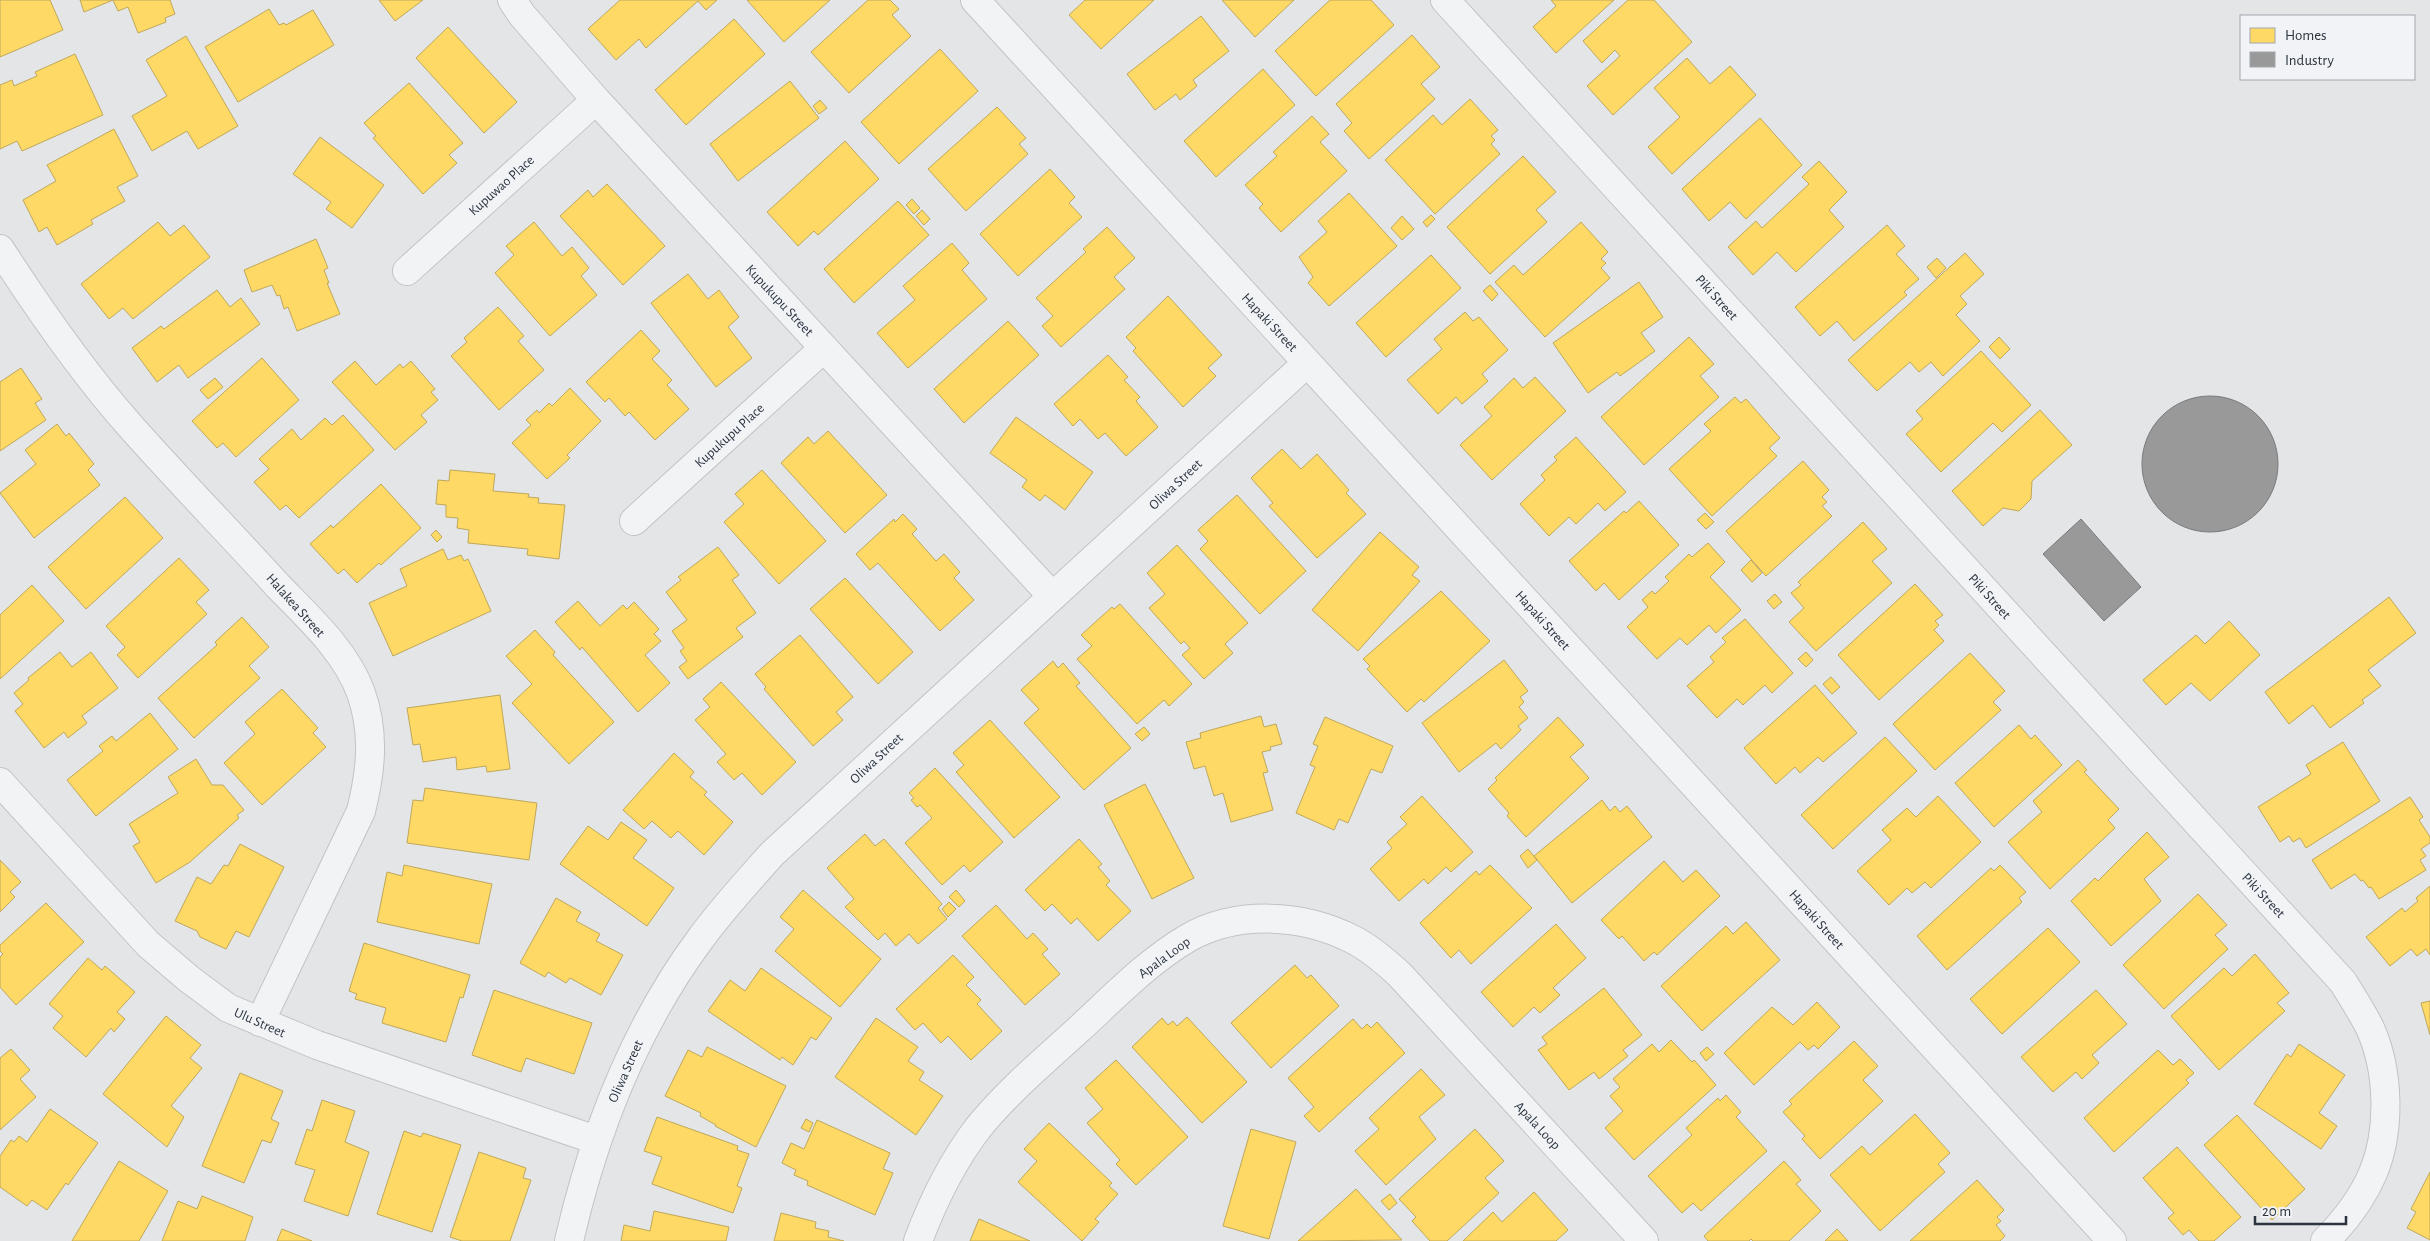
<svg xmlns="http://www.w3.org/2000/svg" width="2430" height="1241" viewBox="0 0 2430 1241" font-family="'Alegreya Sans',sans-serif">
<rect width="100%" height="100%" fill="#e3e5e7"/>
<path fill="#ffd966" stroke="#bfa85a" d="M0 0H50L63 30 0 57Z
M80 0H170L175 14 165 18 166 22 138 33 128 7 118 11 113 0 84 12Z
M379 0H423L395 21Z
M620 0H717L706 10 698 1 646 48 639 39 616 60 588 29Z
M747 0H830L784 42Z
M868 0H890L899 9 892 15 911 36 849 93 811 52Z
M1085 0H1154L1101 49 1069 15Z
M1222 0H1294L1255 37Z
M1330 0H1371L1394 25 1316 96 1275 51Z
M1551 0H1614L1556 53 1533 27 1556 6Z
M1628 0H1654L1692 42 1613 115 1587 86 1620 56 1615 50 1602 63 1583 41Z
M269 9 279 25 284 23 286 25 313 10 334 45 238 102 205 47Z
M1201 16 1229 51 1193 80 1197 86 1180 100 1176 94 1155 110 1127 74Z
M734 19 765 54 686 125 655 90Z
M448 27 517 102 484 133 416 58Z
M1412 35 1440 67 1421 84 1435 99 1369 159 1344 131 1352 123 1336 104Z
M186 36 238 126 198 149 187 131 152 151 132 116 167 96 146 60Z
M940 49 978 91 899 164 861 122Z
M75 54 103 115 22 151 17 141 0 149V85L12 80 14 86 37 76 35 72Z
M1687 58 1710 84 1730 66 1756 95 1672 174 1648 147 1680 117 1654 88Z
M1263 69 1295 105 1216 177 1184 141Z
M790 81 819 118 738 181 710 144Z
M409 83 463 143 449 155 457 163 423 194 373 138 376 136 364 123Z
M1470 99 1498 130 1491 136 1495 140 1491 144 1500 154 1435 214 1385 160 1433 115 1442 125Z
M820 100 827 108 819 114 813 106Z
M997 107 1026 138 1019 144 1028 154 966 211 928 169Z
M1312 116 1329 134 1320 142 1347 171 1281 232 1259 208 1263 204 1245 185 1277 156 1273 152Z
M1760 118 1802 165 1746 219 1730 202 1709 221 1682 189Z
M114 129 138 176 117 187 125 201 91 220 93 224 57 245 47 227 39 232 23 200 56 181 47 165Z
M320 137 384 185 352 228 326 209 331 202 293 174Z
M845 141 879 179 818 235 814 231 798 246 767 212Z
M1523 156 1556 192 1536 210 1547 222 1490 274 1447 227Z
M1819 161 1847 192 1829 210 1844 227 1796 272 1777 252 1753 275 1728 247 1756 221 1762 228 1809 184 1802 177Z
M1050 169 1075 197 1069 203 1082 217 1018 276 980 234Z
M607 184 665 246 623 285 560 216 588 190 593 197Z
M1349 193 1397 246 1329 306 1308 283 1313 277 1299 257 1327 232 1318 221Z
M912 199 920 208 914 214 906 205Z
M898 201 929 235 854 303 824 269Z
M922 210 930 219 924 225 916 216Z
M1431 215 1435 219 1427 227 1423 222Z
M1402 216 1414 229 1402 240 1391 228Z
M158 222 170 236 184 225 210 257 133 319 123 308 109 319 81 284Z
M534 222 562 256 572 247 589 268 581 276 597 295 550 336 495 273 514 255 506 246Z
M1581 222 1608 252 1601 259 1606 263 1601 268 1610 278 1545 337 1495 282 1514 265 1523 275Z
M1887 225 1905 246 1896 254 1919 279 1904 292 1907 295 1854 341 1837 321 1820 336 1795 307Z
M1107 227 1135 258 1114 277 1125 289 1061 347 1042 326 1053 316 1036 298 1086 252 1083 249Z
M316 239 328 268 324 270 329 283H327L340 314 297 331 288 307 284 309 280 295 277 296 272 285 252 292 244 270Z
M952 243 969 263 962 270 987 299 908 368 877 333 915 300 903 286Z
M1965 253 1984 274 1960 296 1967 304 1956 315 1980 341 1943 376 1931 362 1919 372 1910 362 1877 391 1848 360Z
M1431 255 1461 288 1386 357 1356 323Z
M1937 258 1946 268 1936 278 1927 267Z
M688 274 708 299 719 290 739 317 728 327 752 358 716 387 651 303Z
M1639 282 1663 317 1641 333 1655 351 1620 376 1617 372 1588 393 1553 343Z
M1490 285 1498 294 1492 301 1483 291Z
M217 290 230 307 241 298 260 324 188 378 179 365 157 382 132 348 161 326 164 329Z
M1168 296 1222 355 1208 368 1216 376 1183 407 1133 351 1136 348 1126 337Z
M498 307 524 336 518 341 544 370 499 410 451 356 467 342 464 338Z
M1465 312 1473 321 1479 317 1508 350 1482 374 1488 381 1462 404 1456 397 1438 414 1407 380 1442 349 1434 339Z
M1008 321 1039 355 964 423 934 389Z
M641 330 660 351 652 359 672 380 667 385 689 409 655 440 629 412 625 416 609 398 605 402 586 382Z
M1689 337 1714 364 1700 376 1719 397 1644 465 1601 417Z
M1999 337 2010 349 2000 359 1989 347Z
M1981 351 2031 405 2002 432 1993 423 1941 472 1906 434 1923 419 1916 411Z
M1108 355 1128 377 1124 380 1140 397 1136 401 1158 427 1126 456 1105 433 1098 439 1080 419 1073 426 1054 404Z
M262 358 299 400 236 457 223 443 217 448 192 421Z
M355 361 376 385 400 364 403 368 411 361 435 389 431 392 438 400 421 415 427 422 395 450 332 382Z
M21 368 42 399 35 403 46 420 0 451V382Z
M1535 377 1566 411 1492 480 1460 445 1492 416 1484 407 1514 378 1523 388Z
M215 378 223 387 208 399 200 390Z
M570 388 601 421 567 455 570 458 547 479 512 443 531 425 526 420 537 410 539 413 549 403 552 406Z
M1735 397 1741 403 1746 399 1780 438 1769 448 1777 456 1712 516 1669 469 1711 431 1704 424Z
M2040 410 2072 445 2032 481 2031 499 2019 511 2003 508 1983 526 1952 491Z
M343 415 374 450 299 518 286 505 280 510 254 482 269 469 259 459 292 429 301 440 325 418 332 425Z
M1016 417 1093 472 1065 510 1045 495 1040 501 1022 487 1027 480 990 453Z
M57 424 66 436 69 433 94 464 88 470 100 485 34 538 0 493 36 464 25 450Z
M828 431 887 495 845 533 781 463 808 437 814 444Z
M1576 437 1626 492 1605 511 1598 503 1576 524 1569 517 1549 536 1520 504 1545 480 1541 475 1557 460 1554 457Z
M1282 449 1301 469 1317 454 1349 490 1346 493 1366 514 1317 558 1269 506 1273 503 1251 478Z
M1803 461 1829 490 1822 497 1827 502 1822 506 1832 516 1766 576 1726 531Z
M450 470 495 474 493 491 529 494 528 497 539 498 538 503 565 505 559 559 527 555 528 549 468 543 469 530 457 528 458 518 446 517V505L436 504 438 480 449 481Z
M762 470 826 541 779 584 724 522 744 504 735 494Z
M381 484 421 528 381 565 379 563 357 583 344 569 338 574 310 544 331 525 333 528Z
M1237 495 1306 571 1260 614 1200 549 1208 541 1198 530Z
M125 497 163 538 86 609 48 567Z
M1639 501 1679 545 1619 600 1604 583 1596 591 1569 561 1624 511 1626 513Z
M1705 513 1714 522 1706 529 1697 520Z
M903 514 917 529 912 534 936 561 944 554 960 572 954 578 974 600 940 631 878 563 870 570 856 554 894 519 895 522Z
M1863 522 1887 549 1872 561 1892 583 1816 651 1789 622 1804 608 1791 593 1801 585 1798 582Z
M436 530 442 537 437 542 431 535Z
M1380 532 1419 567 1412 575 1420 581 1358 651 1312 610Z
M1708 543 1725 562 1710 577 1741 610 1716 633 1709 625 1687 645 1680 638 1657 659 1627 627 1648 607 1642 600 1652 591 1655 594 1669 581 1665 577 1689 554 1692 557Z
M1177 545 1248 623 1225 644 1233 653 1204 679 1182 655 1190 648 1184 641 1181 644 1149 608 1165 594 1147 573Z
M718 547 739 575 732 580 756 613 736 628 743 637 688 679 679 667 687 661 680 651 684 648 672 631 687 620 666 592 681 580 678 577Z
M443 549 448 560 461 555 464 561 468 559 491 611 393 656 369 603 407 586 400 569Z
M179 558 209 590 196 602 207 614 138 678 117 655 125 647 106 626Z
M1751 560 1762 573 1752 582 1741 570Z
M845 578 913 652 878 684 810 609Z
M1915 584 1943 615 1935 621 1939 625 1934 630 1944 641 1879 700 1838 655Z
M32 585 64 621 0 679V615Z
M1441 591 1490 641 1424 702 1421 699 1407 712 1367 669 1370 666 1363 659Z
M1775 594 1782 602 1774 609 1767 601Z
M2389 597 2416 633 2368 670 2381 686 2362 700 2364 703 2330 728 2313 705 2289 724 2265 692Z
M578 601 600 626 623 605 627 609 634 602 659 629 654 634 661 641 645 655 670 683 638 712 582 647 580 650 555 622Z
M1120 604 1192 684 1169 706 1164 700 1137 724 1077 659 1092 646 1081 635 1112 607 1114 609Z
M242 617 269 647 249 666 260 678 194 738 158 698 217 645 215 642Z
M1745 619 1793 673 1772 693 1765 685 1743 705 1737 699 1717 718 1687 686 1714 662 1710 657 1726 642 1722 638Z
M2229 621 2260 655 2210 701 2191 683 2166 705 2143 680 2196 635 2205 644Z
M535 630 555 652 553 655 614 722 569 764 512 703 532 684 506 656Z
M800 635 853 697 836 712 843 720 813 746 764 689 766 687 755 674Z
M60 652 72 667 91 652 118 688 82 716 87 723 68 738 64 732 44 748 15 711 23 704 14 693 29 680 28 678Z
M1806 652 1813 660 1806 667 1798 659Z
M1970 653 2005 691 1993 702 2001 710 1935 770 1893 724Z
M1504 660 1528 691 1520 697 1524 702 1519 707 1528 718 1518 726 1521 730 1501 749 1496 743 1459 772 1422 723Z
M1053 661 1058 668 1063 663 1080 683 1076 686 1131 748 1084 790 1024 723 1039 709 1021 690Z
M1831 677 1840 687 1832 694 1823 684Z
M721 682 796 762 762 795 742 773 734 780 717 762 726 754 695 720 710 707 703 699Z
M1815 685 1857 733 1823 762 1818 757 1800 773 1795 767 1776 784 1744 748Z
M282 689 318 728 313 733 326 747 262 805 224 763 255 734 245 722Z
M500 695 510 769 487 772 486 766 457 770 456 757 423 762 420 744 413 745 407 708Z
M150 713 178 749 96 816 67 780 103 751 99 746 112 736 116 741Z
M1261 716 1264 727 1276 724 1282 744 1270 747 1271 750 1262 752 1268 772 1263 773 1273 810 1231 822 1223 793 1214 796 1205 766 1194 769 1186 742 1201 738 1200 733Z
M1325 717 1393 746 1382 773 1371 769 1348 823 1339 819 1334 830 1296 813 1315 767 1310 765 1318 746 1313 744Z
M1558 717 1584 745 1570 757 1589 778 1526 837 1507 816 1509 813 1488 789 1497 780 1495 778Z
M990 720 1060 797 1014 838 956 772 964 765 953 753Z
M2019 725 2031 739 2035 735 2062 765 1994 827 1955 783Z
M1144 727 1150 734 1142 741 1135 734Z
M1885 737 1917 771 1833 849 1801 815Z
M2343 742 2380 801 2306 848 2300 838 2293 842 2289 836 2280 842 2258 807 2311 774 2306 765Z
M674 753 694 772 690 777 707 792 704 795 733 822 704 855 678 831 671 838 652 821 644 829 623 810Z
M196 759 212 785H223L244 810 237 815 239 818 190 862 156 883 133 846 140 842 129 824 178 793 168 777Z
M2078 760 2087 770 2084 772 2119 809 2108 820 2115 828 2050 889 2008 842 2042 812 2033 801Z
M935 768 1003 842 970 872 964 865 942 885 905 843 932 818 920 805 917 807 911 800 914 798 909 793Z
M1145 784 1194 878 1152 899 1104 805Z
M425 788 537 803 529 860 407 843 413 800 423 801Z
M1422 796 1473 852 1451 872 1446 867 1428 884 1424 879 1399 901 1370 869 1392 848 1387 842 1407 824 1400 817Z
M1938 796 1981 842 1931 888 1925 882 1912 893 1907 888 1889 905 1857 871 1891 840 1882 830 1907 808 1916 817Z
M2410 797 2423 817 2419 820 2430 837V843L2421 849 2426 856 2420 860 2426 870 2379 899 2371 887 2369 888 2363 880 2361 881 2355 874 2331 889 2312 860Z
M1602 800 1610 811 1615 806 1620 812 1627 806 1652 837 1572 903 1534 856Z
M621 822 647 840 633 858 674 888 647 926 560 864 588 826 608 840Z
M2147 832 2169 857 2144 879 2161 901 2111 946 2071 901 2095 878 2098 881Z
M865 834 875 846 884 839 942 904 938 908 947 919 918 944 909 934 896 946 885 933 878 940 845 907 854 899 827 868Z
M1079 839 1102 864 1098 867 1110 881 1106 885 1131 911 1098 941 1077 918 1071 924 1052 904 1045 911 1025 890Z
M240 844 284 867 249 937 236 931 226 949 200 937 197 931 175 921 197 877 211 884 224 865 228 866Z
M1528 849 1537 860 1528 868 1520 856Z
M0 860 21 882 10 892 15 897 0 912Z
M1664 861 1683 882 1696 870 1720 896 1657 955 1654 952 1644 961 1622 936 1619 939 1601 920Z
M404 865 492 884 479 944 377 922 387 872 402 876Z
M1490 865 1532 908 1471 964 1459 950 1451 958 1420 923 1476 871 1479 875Z
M2000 865 2026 892 2019 898 2022 902 1947 970 1917 936 1991 868 1994 871Z
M2430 886V955L2426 949 2417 956 2411 949 2390 966 2366 937 2402 908 2405 912 2418 901 2416 898Z
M803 890 881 959 840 1007 775 951 794 929 780 917Z
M956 890 965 901 959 907 949 897Z
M2198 894 2227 925 2215 935 2228 949 2164 1009 2123 965Z
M556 898 581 912 576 921 600 934 596 941 623 955 601 995 570 978 566 983 548 972 545 977 520 963Z
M949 902 956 909 948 917 942 909Z
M46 903 84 942 16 1005 0 987V957L3 954 0 951V945Z
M996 905 1027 939 1033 933 1048 949 1042 954 1060 974 1025 1005 962 936Z
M1746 922 1780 960 1702 1031 1661 986 1726 926 1733 934Z
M1556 924 1586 958 1553 988 1560 995 1540 1013 1534 1007 1513 1027 1481 992Z
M2048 928 2080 962 2002 1034 1970 999Z
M364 943 470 975 463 998 460 997 446 1042 382 1023 386 1008 355 999 357 994 349 991Z
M2255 954 2289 993 2277 1003 2285 1011 2219 1070 2171 1016 2224 968 2232 976Z
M953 955 974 977 966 985 981 1000 977 1004 1002 1031 971 1060 948 1036 941 1043 923 1023 915 1030 896 1009Z
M88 958 102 970 105 966 135 992 117 1012 125 1019 114 1032 111 1028 86 1057 53 1028 63 1016 49 1004Z
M1295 965 1307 978 1311 975 1339 1006 1271 1068 1231 1023Z
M761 968 832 1018 816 1040 811 1037 793 1065 782 1057 780 1060 708 1011 730 980 745 991Z
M1604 988 1642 1035 1623 1050 1628 1056 1599 1079 1594 1072 1569 1090 1538 1050 1547 1044 1542 1037Z
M494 990 592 1023 574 1074 526 1058 521 1072 472 1055Z
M2096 990 2127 1024 2092 1055 2099 1063 2082 1079 2076 1072 2053 1092 2021 1057Z
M2430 1001V1035L2421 1003Z
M1817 1002 1840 1027 1818 1049 1814 1045 1808 1050 1800 1042 1754 1085 1724 1053 1772 1007 1793 1025Z
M166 1016 201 1045 190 1058 202 1068 171 1106 184 1117 167 1147 103 1094Z
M1187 1017 1247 1082 1202 1123 1132 1047 1162 1018 1168 1025 1173 1021 1177 1026Z
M876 1018 918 1047 908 1061 924 1072 919 1080 943 1096 916 1135 835 1077Z
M1353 1019 1362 1029 1367 1024 1371 1028 1377 1022 1405 1053 1319 1132 1304 1116 1314 1107 1288 1078Z
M1671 1040 1692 1062 1694 1060 1716 1085 1634 1160 1605 1128 1623 1111 1610 1096 1620 1087 1613 1079 1652 1044 1659 1052Z
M1854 1041 1878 1066 1863 1080 1883 1101 1820 1159 1802 1139 1805 1136 1783 1112 1792 1104 1789 1101Z
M2299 1044 2345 1075 2319 1113 2337 1126 2321 1149 2254 1104 2287 1054 2291 1057Z
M707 1047 786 1086 756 1147 715 1126 716 1125 700 1116 701 1113 665 1096 688 1050 702 1057Z
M1707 1047 1714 1054 1706 1061 1700 1053Z
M11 1049 30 1070 20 1079 36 1097 0 1130V1058Z
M2158 1050 2173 1065 2180 1059 2194 1073 2186 1080 2189 1083 2114 1152 2084 1118Z
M1116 1060 1188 1137 1136 1185 1116 1164 1120 1160 1087 1123 1103 1109 1085 1088Z
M1421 1069 1445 1095 1419 1117 1436 1139 1386 1185 1355 1151 1379 1129 1369 1118Z
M240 1073 283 1091 271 1119 279 1123 271 1143 262 1140 244 1183 202 1166Z
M1726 1095 1741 1112 1736 1117 1767 1151 1701 1211 1693 1203 1682 1213 1648 1176 1692 1135 1686 1128 1718 1098 1720 1101Z
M322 1100 355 1111 345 1142 369 1152 348 1216 304 1201 315 1170 295 1164 307 1129 312 1131Z
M50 1109 98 1143 68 1185 66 1183 47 1210 32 1200 27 1206 0 1187V1156L11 1140 14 1142 19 1136 27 1142Z
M1915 1114 1950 1153 1938 1164 1945 1172 1880 1231 1830 1175 1862 1146 1870 1155Z
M2237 1115 2305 1189 2272 1220 2204 1145Z
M657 1117 738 1146 737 1150 749 1154 737 1186 742 1188 733 1213 652 1184 662 1157 644 1151Z
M806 1119 813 1123 809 1132 801 1128Z
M817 1120 890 1153 883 1169 893 1173 875 1215 807 1185 808 1181 794 1175 796 1170 782 1163 791 1143 804 1149Z
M1049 1123 1112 1183 1109 1186 1118 1194 1095 1219 1099 1222 1082 1241 1018 1182 1037 1161 1024 1149Z
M1251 1129 1296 1142 1269 1239 1223 1226Z
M1475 1129 1504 1161 1485 1178 1499 1193 1447 1241H1430L1412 1221 1416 1217 1399 1199Z
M404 1131 421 1137 423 1133 461 1145 432 1232 377 1214Z
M2177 1147 2241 1217 2214 1241H2199L2189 1230 2183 1235 2168 1218 2174 1213 2143 1178Z
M479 1152 526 1168 523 1178 531 1180 510 1241H462L450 1237Z
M119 1161 168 1191 139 1241H72Z
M1784 1161 1801 1180 1796 1184 1821 1211 1789 1241H1753L1751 1239 1749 1241H1708L1704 1236Z
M2430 1172V1240L2407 1228 2416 1212 2411 1209Z
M1977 1180 2004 1210 1997 1217 2001 1221 1996 1225 2005 1236 2000 1241H1910Z
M1356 1189 1402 1240 1298 1241Z
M1534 1192 1568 1230 1556 1241H1463L1493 1212 1502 1222Z
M1390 1194 1397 1203 1389 1210 1381 1201Z
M202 1196 253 1217 245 1241H162L178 1201 197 1209Z
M654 1211 729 1227 726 1241H621L624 1225 650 1231Z
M781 1213 816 1222 815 1228 829 1231 828 1237 844 1241H774Z
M979 1219 1030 1241H970Z
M282 1229 312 1241H277Z
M1837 1229 1848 1241H1825Z"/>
<path fill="#999" stroke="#787b7e" d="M2142 464a68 68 0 1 1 136 0a68 68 0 1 1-136 0Z
M2081 519 2141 587 2104 621 2043 554Z"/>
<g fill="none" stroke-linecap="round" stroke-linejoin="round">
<g stroke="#c1c3c5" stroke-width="30">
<path id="minor" d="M512 0 522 15 596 100 1052 596
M975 0 2112 1241
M1445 0 2343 982C2352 997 2362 1012 2370 1028 2389 1070 2391 1130 2373 1173 2362 1199 2345 1221 2325 1241
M0 249C40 311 83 373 132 428 180 482 230 533 278 586 308 617 346 651 361 693 375 733 371 771 361 811L260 1022
M407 271 596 100
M634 521 824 348
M0 782 148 944 189 979 228 1008 317 1045 596 1140
M569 1241C594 1132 634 1028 701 938 723 908 748 881 772 854L1307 363
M918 1241C933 1201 952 1162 978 1128 1007 1092 1044 1061 1078 1030 1113 998 1147 962 1188 938 1237 910 1303 914 1352 939 1370 948 1385 961 1400 975L1644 1241"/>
</g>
<use href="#minor" stroke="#f2f3f4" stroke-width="28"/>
</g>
<g text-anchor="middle" stroke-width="5" stroke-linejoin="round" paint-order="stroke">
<g font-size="14" fill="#2b343f" stroke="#f1f3f6">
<text transform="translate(501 185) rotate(-42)" y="5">Kupuwao Place</text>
<text transform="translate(1717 297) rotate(48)" y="5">Piki Street</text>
<text transform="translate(780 300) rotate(47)" y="5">Kupukupu Street</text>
<text transform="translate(1270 322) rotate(47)" y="5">Hapaki Street</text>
<text transform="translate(729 435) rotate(-42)" y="5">Kupukupu Place</text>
<text transform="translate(1175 484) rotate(-43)" y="5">Oliwa Street</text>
<text transform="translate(1990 596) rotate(48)" y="5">Piki Street</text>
<text transform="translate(296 605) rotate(48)" y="5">Halakea Street</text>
<text transform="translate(1543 620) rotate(48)" y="5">Hapaki Street</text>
<text transform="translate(876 758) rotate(-43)" y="5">Oliwa Street</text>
<text transform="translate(2264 895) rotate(47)" y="5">Piki Street</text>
<text transform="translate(1817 919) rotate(48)" y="5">Hapaki Street</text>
<text transform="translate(1164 957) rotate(-36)" y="5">Apala Loop</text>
<text transform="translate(260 1022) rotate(24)" y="5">Ulu Street</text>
<text transform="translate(625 1071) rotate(-66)" y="5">Oliwa Street</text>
<text transform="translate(1538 1125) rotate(47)" y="5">Apala Loop</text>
</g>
</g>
<rect x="2240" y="15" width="175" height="65" fill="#f1f3f6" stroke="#a2a7ad"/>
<rect x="2250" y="28" width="25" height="15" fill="#ffd966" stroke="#a2a7ad"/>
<text x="2285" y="40" font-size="15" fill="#2b343f">Homes</text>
<rect x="2250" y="52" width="25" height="15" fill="#999999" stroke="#a2a7ad"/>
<text x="2285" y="65" font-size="15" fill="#2b343f">Industry</text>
<path d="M2255 1216v8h91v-8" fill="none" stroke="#2b343f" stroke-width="2.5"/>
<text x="2262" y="1216" font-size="15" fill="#2b343f" stroke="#f1f3f6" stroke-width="4" paint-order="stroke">20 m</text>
</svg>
